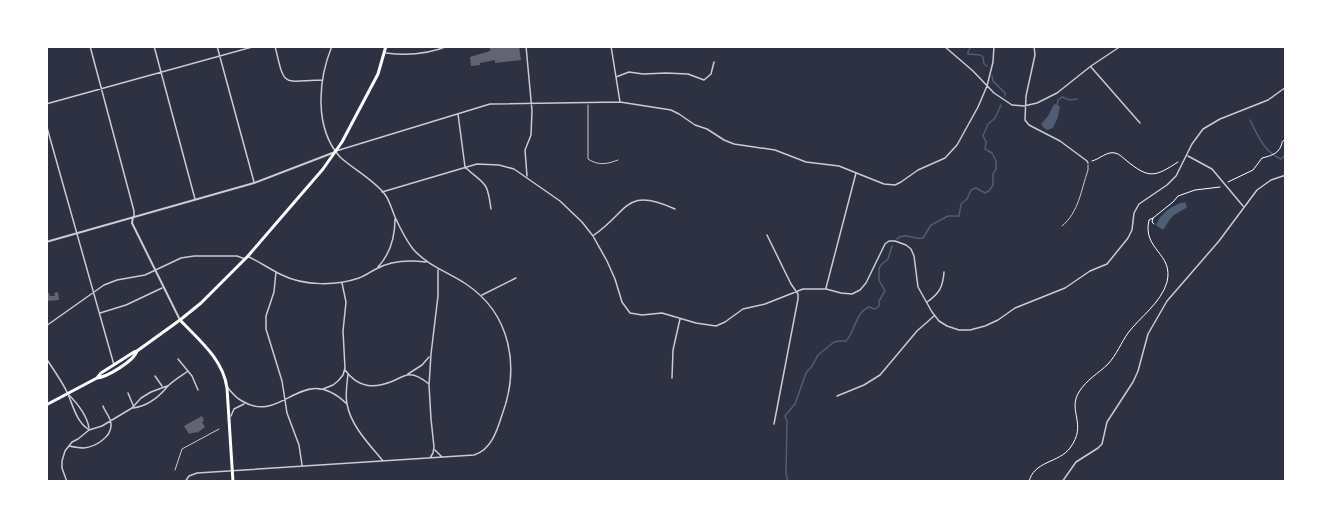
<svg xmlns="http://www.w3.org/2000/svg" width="1332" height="528" viewBox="0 0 1332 528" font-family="Figtree,sans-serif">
<rect width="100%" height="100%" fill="#2d3142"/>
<path fill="#4f5d75" d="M1054 104 1060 106 1058 117 1053 128 1047 130 1043 127 1041 124 1048 116Z
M1185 202 1187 207C1182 211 1175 213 1171 218 1168 222 1166 226 1163 230L1156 225C1160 214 1173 204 1185 202Z"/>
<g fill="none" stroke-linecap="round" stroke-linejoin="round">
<path stroke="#4f5d75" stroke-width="1.5" d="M971 46 968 52V54L980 55 983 57 984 64 987 66
M992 76 993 81 1005 93V96
M1057 105 1058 100 1062 97 1070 100 1077 99
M1250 120C1257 134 1264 152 1281 159L1286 154
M897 239C904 232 915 240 923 238L931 225 948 216H959L961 204 967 199 971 190 976 188 985 193 989 191 993 185V174L996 169V161L992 153 985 149 986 142 983 136 988 124 995 118 1001 105
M788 482 786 473 787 421 785 416 795 404 806 373 812 366 818 355 834 342 840 341H846C856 330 855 313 869 307L875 309 879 306V301L885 291 879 280V268L882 264 888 259 892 246"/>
</g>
<path fill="#626471" d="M492 46H519L521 60 495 63V60L480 63V65L471 66 470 57 490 51V47Z
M58 292 59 300 46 301V293H49L50 296H55L54 293Z
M202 416 204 421 202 422 205 427 197 433 196 432 189 434 184 426Z"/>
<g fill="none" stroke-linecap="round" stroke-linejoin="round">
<path stroke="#fff" stroke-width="1" d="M1092 161C1100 159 1107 151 1115 153 1120 154 1123 158 1127 161 1149 179 1155 177 1178 162
M1228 182 1253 170 1262 158C1270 156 1278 154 1281 146 1284 139 1279 144 1286 139
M1154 224 1152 222 1153 218 1173 202 1178 196 1195 190 1220 187
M1029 482C1033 461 1059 463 1070 448 1088 424 1067 411 1079 392 1086 380 1099 373 1108 364 1117 354 1121 343 1128 333 1140 317 1161 303 1167 282 1174 253 1142 250 1149 220L1153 218"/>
<path stroke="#caccd0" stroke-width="1" d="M588 105V159C598 166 608 164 618 160
M1062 226C1079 212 1081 190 1088 170V165
M175 470 182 449 219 429"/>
<path stroke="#caccd0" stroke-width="1.5" d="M90 46 134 211V216
M154 46 195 199
M217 46 254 182
M275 46C285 89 282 81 322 80
M526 46 532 111 531 135 525 150 527 176
M611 46 620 102
M944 46 973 71 994 93 1012 105 1024 106 1037 103 1057 93 1091 66 1121 46
M1034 46 1035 55 1026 96 1025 120 1029 125 1060 141 1087 161 1088 163
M386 53C407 56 428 54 448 46
M1091 67 1140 123
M616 77 629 72 643 74 666 73 688 74 704 80 711 74 714 62
M46 104 256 46
M458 114 465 167C485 186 487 179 491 209
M46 124 114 365
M336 151 490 104 620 102 671 110 679 114 695 125 707 129 724 140 734 144 775 150 806 162 839 166 884 184 895 185 901 182 918 170 945 158 957 145 978 107 987 86 993 62 994 46
M1188 156 1212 169 1243 206
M382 192 477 164 499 165 514 169 560 201 582 222 593 236 607 261 615 279 622 302 630 313 642 315 662 313 696 323 716 326 725 322 743 309 765 304 803 289H826L841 293 852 294 860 290 866 283 885 244 889 241H895L906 245 911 249 914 256 918 287 932 312 939 321 947 326 959 330H970L985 326 998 320 1015 308 1065 288 1090 271 1107 264 1128 238 1132 230 1134 213 1139 204 1167 185 1176 176 1192 144 1203 129 1220 119 1268 100 1286 87
M594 235C629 211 625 186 675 209
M767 235 791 284 798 294V299L774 424
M249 257C260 262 271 270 282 275 304 286 336 286 359 278 365 276 370 272 376 269 390 261 410 260 426 262
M378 267C390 254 395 237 395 219
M276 272 274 292 266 316V329L282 381 287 413 299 445 302 465
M826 288 856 173
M482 295 516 278
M927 302C939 294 943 287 944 272
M100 313 126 305 162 288
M46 326 104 285 117 280 145 275 181 258 194 256H237L245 259
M46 358C53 369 61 380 67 392 73 405 76 421 88 429
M178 359 192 376 198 390
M345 370C358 388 374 389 393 381 398 379 402 376 407 375 415 373 423 379 429 384
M348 374C347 384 345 394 347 404 351 426 369 444 383 461
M408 374 422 365 429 357
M155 376 162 386
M672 378 673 350 680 319
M228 388C232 393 236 398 242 401 283 426 302 360 347 404
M323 389 333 385 338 381 343 375 345 368 343 331 346 302 342 283
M128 393 133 405
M68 394C77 403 87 415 89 428
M837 396 864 385 880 375 917 331 934 316
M133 408C148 406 158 398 167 387 172 381 181 376 188 371
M231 416 234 409 244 404
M69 446C74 447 79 448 84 448 95 447 112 437 111 424 111 418 105 412 103 406
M435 450 442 457
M430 458 433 453 434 447 431 419 429 385 431 354 438 296V270
M67 482 62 468V461L65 451 72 442 78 439 89 430 102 426 132 408 141 398 151 392 167 386
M185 482 189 476 197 473 474 455C491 450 497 431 502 415 520 367 511 314 466 284 448 272 428 266 413 249 406 240 400 228 395 217 392 210 390 202 386 196 377 182 353 169 340 157 314 128 318 80 332 46
M1062 482 1076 462 1098 448 1102 444 1107 422 1133 382 1138 371 1148 334 1167 301 1219 241 1257 190 1271 180 1286 175"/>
<path stroke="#caccd0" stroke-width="2" d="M133 217 132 223 180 320
M46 242 254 183 335 152"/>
<path stroke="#fff" stroke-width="3" d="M180 320C199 340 223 359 227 388L233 482"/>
<path stroke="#fff" stroke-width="3" d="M97 378 101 373 134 352 137 351 180 320 201 303 248 256 323 169 342 142 378 74 386 46
M46 405 97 378C107 377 134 361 137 351"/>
</g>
<rect width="1332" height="528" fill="none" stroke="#ffffff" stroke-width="96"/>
</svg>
